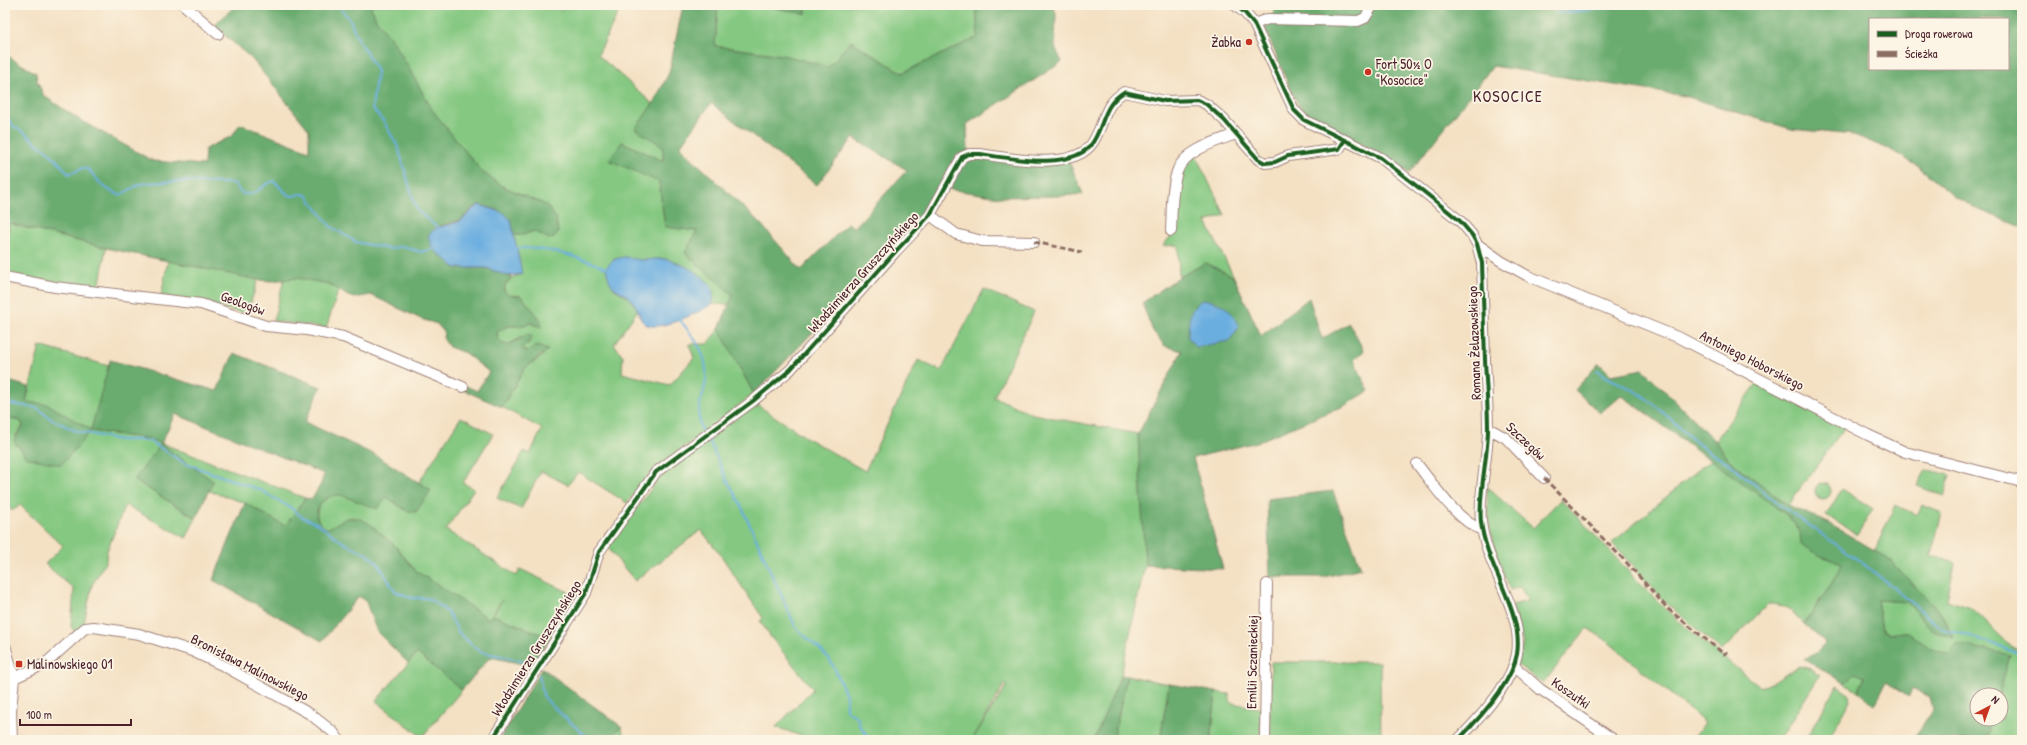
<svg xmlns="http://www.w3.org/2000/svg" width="2027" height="745" viewBox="0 0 2027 745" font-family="'Patrick Hand',sans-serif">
<rect width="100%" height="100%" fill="#fcf5e5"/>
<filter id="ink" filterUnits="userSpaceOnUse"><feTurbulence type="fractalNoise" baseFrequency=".025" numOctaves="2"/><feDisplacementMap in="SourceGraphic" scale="8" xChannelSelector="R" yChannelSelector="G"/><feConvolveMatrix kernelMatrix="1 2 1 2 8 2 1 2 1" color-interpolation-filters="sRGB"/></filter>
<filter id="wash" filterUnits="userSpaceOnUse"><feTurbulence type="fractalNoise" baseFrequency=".012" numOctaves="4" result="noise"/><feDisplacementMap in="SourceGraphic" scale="16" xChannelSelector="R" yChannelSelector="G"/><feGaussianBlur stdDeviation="0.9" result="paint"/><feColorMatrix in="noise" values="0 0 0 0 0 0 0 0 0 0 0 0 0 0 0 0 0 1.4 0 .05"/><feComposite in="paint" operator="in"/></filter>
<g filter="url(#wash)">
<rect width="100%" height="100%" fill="#f4e1c4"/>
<path fill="#84c881" stroke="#677456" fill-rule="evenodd" d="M370 5H555L561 11 565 5H622L598 55 653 104 636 129 663 146V161L622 142 659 182 665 227 697 231 685 253 733 295 729 305 712 304 714 298 664 259 642 260 616 258 611 262 614 289C625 294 632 300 638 310L614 344 623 356 622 373 670 385 694 358 689 344H708L719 329 754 394 651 472 627 503 578 472 568 485 541 471 521 509 497 498 524 451 530 454 542 429 502 407 525 368 544 355 527 352 522 349 525 344 531 342 523 336 508 345 501 344 498 338 497 332 508 326H520L531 323 536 326 541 320 521 296 508 295 504 291C505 280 512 277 522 274L513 235H523L534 231 544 236 558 233 556 218 546 205 504 187 482 172 432 110 397 47 376 19Z
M718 5H759L806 13 805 5H976L978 37 902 73 851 41 829 67 782 55 715 46Z
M1195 154 1225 215 1206 222 1234 277 1206 263 1179 277 1178 245 1163 246 1173 233 1178 171Z
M7 223 106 248 99 290 5 275V233L9 230Z
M168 260 258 280 247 314 192 300 161 296Z
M296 278 324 282 339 289 326 328 273 321 284 279Z
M984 289 1034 312 994 397 1033 414 1138 434 1145 565 1121 675 1096 737 1094 740H813L776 727 813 689 769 635 760 621 763 618 720 554 701 530 635 581 608 548 659 478 705 441 756 404 807 438 865 471 918 360 941 371ZM1005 683 1007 685 974 737Z
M40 346 109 366 91 430 82 424 26 402Z
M1758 382 1845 427 1788 505 1730 461 1715 441Z
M461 417 493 434 463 483 474 489 446 530 517 576 520 569 579 597 560 627 550 638 493 615 502 600 489 619 416 571 395 546 370 524 353 517 347 518 327 529C308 517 318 500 336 494L387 497 407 511 431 490 419 482Z
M10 419 21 421 23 426 16 435V445L24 452 61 465 91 431 150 439 305 498 285 526 245 503 209 491 213 481 134 480 196 518 186 538 125 505 107 551 106 561 92 585 84 623 76 633 71 627 74 589 45 564 63 546 20 505 12 511 5 502V422Z
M1711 459 1788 516 1821 556 1842 563 1832 583 1804 624C1791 611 1788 604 1768 604L1722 651 1665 602 1612 543Z
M1926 470 1951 475 1944 496 1917 486Z
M1815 491a8 8 0 1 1 16 0a8 8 0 1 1-16 0Z
M1487 487 1533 528 1561 499 1647 591 1682 624 1760 687C1776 683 1785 674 1799 666L1811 669 1820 675 1779 740H1691L1705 723 1606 640 1587 628 1543 684 1517 664 1523 643 1512 605 1528 601 1520 587 1510 590C1494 551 1487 529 1487 487Z
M1842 489 1873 509 1857 535 1826 515Z
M1895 505 1917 515 1922 505 1942 513 1931 555 1955 563 1947 600 1971 608 2012 647 2022 652V740H1987L1993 719H2001V695H1999L2010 655 1949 654 1931 649 1908 632 1889 633 1882 629 1877 600 1907 602 1933 631 1954 638 1942 615 1888 558 1875 550Z
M417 653 462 690 422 737 376 701Z
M1271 662H1380L1381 740H1269Z
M1855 672 1865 677 1858 692 1845 683Z
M1127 676 1169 684 1160 740H1113Z
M1837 686 1849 694 1850 700 1828 740H1805Z
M1216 692 1229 694 1231 703 1261 708 1260 740H1211Z
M622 727 624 740H605Z"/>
<path fill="#6bac6f" stroke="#5a664d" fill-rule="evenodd" d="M236 5H370L376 19 397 47 432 110 482 172 504 187 546 205 556 218 558 233 554 238 549 239 534 231 523 235H513V230L497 210 480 205 474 207 461 220 437 227 440 254 456 268H487L512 277 505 285 504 291 509 295 521 296 541 320V327L531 323 520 326H508L497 332 498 338 501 343 508 345 528 334 533 337 522 349 527 352 537 346 548 350 525 368 502 407 463 390 466 386 477 391 489 372 465 353 449 347 443 338 444 332 437 324 421 319 371 295 354 298 348 296 329 284 296 278 272 281 258 280 106 248 8 223 9 230 5 233V45L9 57 36 73 37 81 44 96 80 120 153 161 204 165 205 149 232 136 240 124 309 151V130L252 59 214 26Z
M683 5H718L715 46 782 55 829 67 851 41 902 73 978 37 976 5H1052L1056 13 1055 47 1062 62 967 124 968 152 925 215 754 394 719 329 733 295 685 253 697 231 665 227 659 182 609 160 622 142 663 161V146L635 129 653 104 669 73ZM711 103 817 185 853 138 907 170 854 228 848 223 801 270 760 223 680 147Z
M759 5H805L806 14Z
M1287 5H2022V227L1977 209 1952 195 1919 167 1891 150 1854 135 1791 129 1685 96 1493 66 1409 173 1379 154 1309 117 1299 106 1288 84 1265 28 1277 7ZM1870 19H2008V69H1870Z
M973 155 1068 159 1083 194 1061 196 999 197 948 189 963 159Z
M1206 263 1234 277 1261 336 1309 298 1322 339 1349 323 1364 351 1354 360 1369 391 1344 406 1257 442 1193 458 1223 569 1145 565 1138 434 1182 351 1165 346 1153 331 1142 303 1179 277Z
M234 353 321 387 305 422 375 455 431 490 416 512 407 511 387 497 377 509 341 495C322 494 305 516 327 529L347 518H359L370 524 395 546 416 571 489 619 493 615 550 638 532 666 490 657 462 690 417 653 408 663 377 632 366 602 359 596 322 641 213 580 245 503 285 526 305 498 312 499 321 484 324 474 175 414 161 444 213 481 196 518 134 480 161 444 150 439 91 431 61 465 25 457C23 449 17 447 14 440L23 426 21 421 10 419 5 422V380L29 387 26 402 47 404 91 430 110 360 217 391Z
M1599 363 1611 375 1643 369 1715 441 1730 461 1788 505 1826 522 1888 558 1942 615 1954 638 1933 631 1907 602 1877 600 1882 630 1889 633 1908 632 1931 649 1949 654 1957 644 2010 655 1999 695H1977V719H1993L1987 740H1920L1915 737 1933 709 1930 697 1912 688 1909 696 1886 682 1875 705 1858 692 1865 677 1855 673 1845 683 1804 659 1816 653 1825 644 1819 636 1804 624 1832 583 1842 563 1821 556 1801 544 1800 532 1788 516 1621 395 1600 413 1575 390Z
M1333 491 1361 568 1324 577H1270L1267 499Z
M542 668 622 727 605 740H499Z
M1121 675 1127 676 1113 740H1094Z
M1169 684 1216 692 1211 740H1160Z"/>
<path fill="#6baee0" stroke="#5a6686" d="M480 205 504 213 511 220 522 274 507 276 487 268H456L433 249 428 236C436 224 448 227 460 221 468 216 472 208 480 205Z
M625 257C631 258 637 260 643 260 650 260 659 258 666 259 683 264 722 280 712 304 700 312 656 334 644 323 638 318 639 308 633 302 618 284 612 297 606 268 612 260 615 258 625 257Z
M1204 299C1225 305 1230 307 1239 327L1229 341 1196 347 1188 337C1189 321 1188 307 1204 299Z"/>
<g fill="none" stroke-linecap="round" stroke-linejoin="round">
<path stroke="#6baee0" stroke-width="2" d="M338 5 350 20 356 35 377 71 372 108 384 122 398 147 415 205 419 212 437 227
M1557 13 1600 9 1616 5
M5 105 8 118 13 126 26 134 37 144 48 151 69 174 83 168 89 170 101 184 110 191 120 195 138 185 146 183 182 181 215 183H234L241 193C257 198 261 184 274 181L288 195 293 196 300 194 307 195 330 226 356 242 390 249 402 246 421 252 433 249
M516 248C546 247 579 257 606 268
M680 320C694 337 709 356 706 380 703 400 694 409 702 431
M1597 370C1608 380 1624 384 1637 392 1669 412 1693 448 1729 463L1776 502 1861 562 1915 605 1937 625 1945 630 1968 635 2011 650 2022 656
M5 403 37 408 51 419 76 431 120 440H143L151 442 184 463 260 490 291 508 302 517 318 524 344 543 367 554 377 562 395 591 411 598H427L439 605 449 614 459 633 474 647 482 652 524 661 531 666
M709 441 727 480 740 503 796 628 824 653 833 665 846 695V710L858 718 859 724 870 740
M539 675 543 695 549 703 590 740"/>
</g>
</g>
<g filter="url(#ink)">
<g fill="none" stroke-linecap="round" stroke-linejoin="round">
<g stroke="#9f8078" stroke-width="12">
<path id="minor" d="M184 5 218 34
M1235 5 1245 13 1254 24 1294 110 1304 120 1381 158 1428 195 1460 221 1472 235 1477 244 1482 263C1483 295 1484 327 1485 360 1486 383 1488 406 1488 429 1488 458 1478 495 1481 522 1486 567 1524 611 1517 654 1512 683 1478 720 1458 740
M1254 24 1268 19 1358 21 1365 18 1373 5
M930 215 956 234 982 241 1034 242
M1171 231C1172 212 1171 190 1177 172 1183 151 1217 141 1236 134
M1477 244 1501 261 1528 276 1682 339 1868 435 1905 452 2022 482
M5 277 55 287 201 304 266 326 307 330 343 337 463 387
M1488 428 1506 438 1544 478
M1417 464C1433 484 1457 521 1482 530
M5 645 14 678 11 711 12 740
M1514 666 1540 689 1614 740
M14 678 45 664 85 628 94 627 139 634 192 651 224 666 310 714 333 732 339 740
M492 740 586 593 599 552 656 472 753 401 790 370 896 251 930 215 962 157 969 154H980C1008 158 1075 172 1093 142 1105 123 1103 105 1124 92L1165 101 1197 100 1206 104 1224 120 1258 159 1265 163 1275 162 1288 156 1339 149 1344 141
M1265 740 1267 584"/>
</g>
<use href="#minor" stroke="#fff" stroke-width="10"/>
<path stroke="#8d6e63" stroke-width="3" stroke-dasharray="6 3" stroke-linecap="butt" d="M1034 242 1082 252
M1544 478 1627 563 1668 609 1724 654 1728 652"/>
<g stroke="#fcf5e5" stroke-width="6">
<path id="cycleway" d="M1235 5 1245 13 1254 24 1294 110 1304 120 1381 158 1428 195 1460 221 1472 235 1477 244 1482 263C1483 295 1484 327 1485 360 1486 383 1488 406 1488 429 1488 458 1478 495 1481 522 1486 567 1524 611 1517 654 1512 683 1478 720 1458 740
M492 740 586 593 599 552 656 472 753 401 790 370 896 251 930 215 962 157 969 154H980C1008 158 1075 172 1093 142 1105 123 1103 105 1124 92L1165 101 1197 100 1206 104 1224 120 1258 159 1265 163 1275 162 1288 156 1339 149 1344 141"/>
</g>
<use href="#cycleway" stroke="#1b5e20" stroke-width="4"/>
</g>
</g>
<g fill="#c8321e" stroke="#fcf5e5" stroke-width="1.5">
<circle cx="1249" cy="42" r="4"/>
<circle cx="1368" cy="72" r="4"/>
<rect x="15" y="660" width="8" height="8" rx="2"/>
</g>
<g text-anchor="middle" stroke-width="3.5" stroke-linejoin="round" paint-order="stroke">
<g font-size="14" fill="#4a1f2b" stroke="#fcf5e5" text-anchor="start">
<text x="1241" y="47" text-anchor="end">Żabka</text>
<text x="1376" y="69">Fort 50½ O<tspan x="1376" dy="16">"Kosocice"</tspan></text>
<text x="27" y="669">Malinowskiego 01</text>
</g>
<g font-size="14" fill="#4a1f2b" stroke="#fcf5e5">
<text transform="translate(863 272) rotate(-48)" y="5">Włodzimierza Gruszczyńskiego</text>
<text transform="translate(243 303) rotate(20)" y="5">Geologów</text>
<text transform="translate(1474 343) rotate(-92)" y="5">Romana Żelazowskiego</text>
<text transform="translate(1752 360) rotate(27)" y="5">Antoniego Hoborskiego</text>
<text transform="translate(1526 441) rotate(43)" y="5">Szczegów</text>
<text transform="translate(536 648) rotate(-58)" y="5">Włodzimierza Gruszczyńskiego</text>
<text transform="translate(1252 662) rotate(-89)" y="5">Emilii Sczanieckiej</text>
<text transform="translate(250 667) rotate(27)" y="5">Bronisława Malinowskiego</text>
<text transform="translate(1571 693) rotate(35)" y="5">Koszutki</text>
</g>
<g font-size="16" letter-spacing="1" fill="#4a1f2b" stroke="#fcf5e5">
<text x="1508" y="102">KOSOCICE</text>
</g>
</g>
<rect width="2027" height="745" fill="none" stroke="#fcf5e5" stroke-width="20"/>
<rect x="1869" y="18" width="140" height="52" fill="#fcf5e5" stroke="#b59f9b"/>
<rect x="1877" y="31" width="20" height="6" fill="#1b5e20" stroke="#b59f9b"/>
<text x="1905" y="38" font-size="12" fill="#4a1f2b">Droga rowerowa</text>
<rect x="1877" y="51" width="20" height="6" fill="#8d6e63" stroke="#b59f9b"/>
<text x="1905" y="58" font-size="12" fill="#4a1f2b">Ścieżka</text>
<g transform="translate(1989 707) rotate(41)"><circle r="19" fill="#fcf5e5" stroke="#b59f9b"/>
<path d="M0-3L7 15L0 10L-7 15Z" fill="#c8321e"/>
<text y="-6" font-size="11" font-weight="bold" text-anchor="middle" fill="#4a1f2b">N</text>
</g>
<path d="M20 719v6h111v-6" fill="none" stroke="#4a1f2b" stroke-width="2"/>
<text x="26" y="719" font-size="12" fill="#4a1f2b" stroke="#fcf5e5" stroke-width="3" paint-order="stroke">100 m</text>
</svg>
